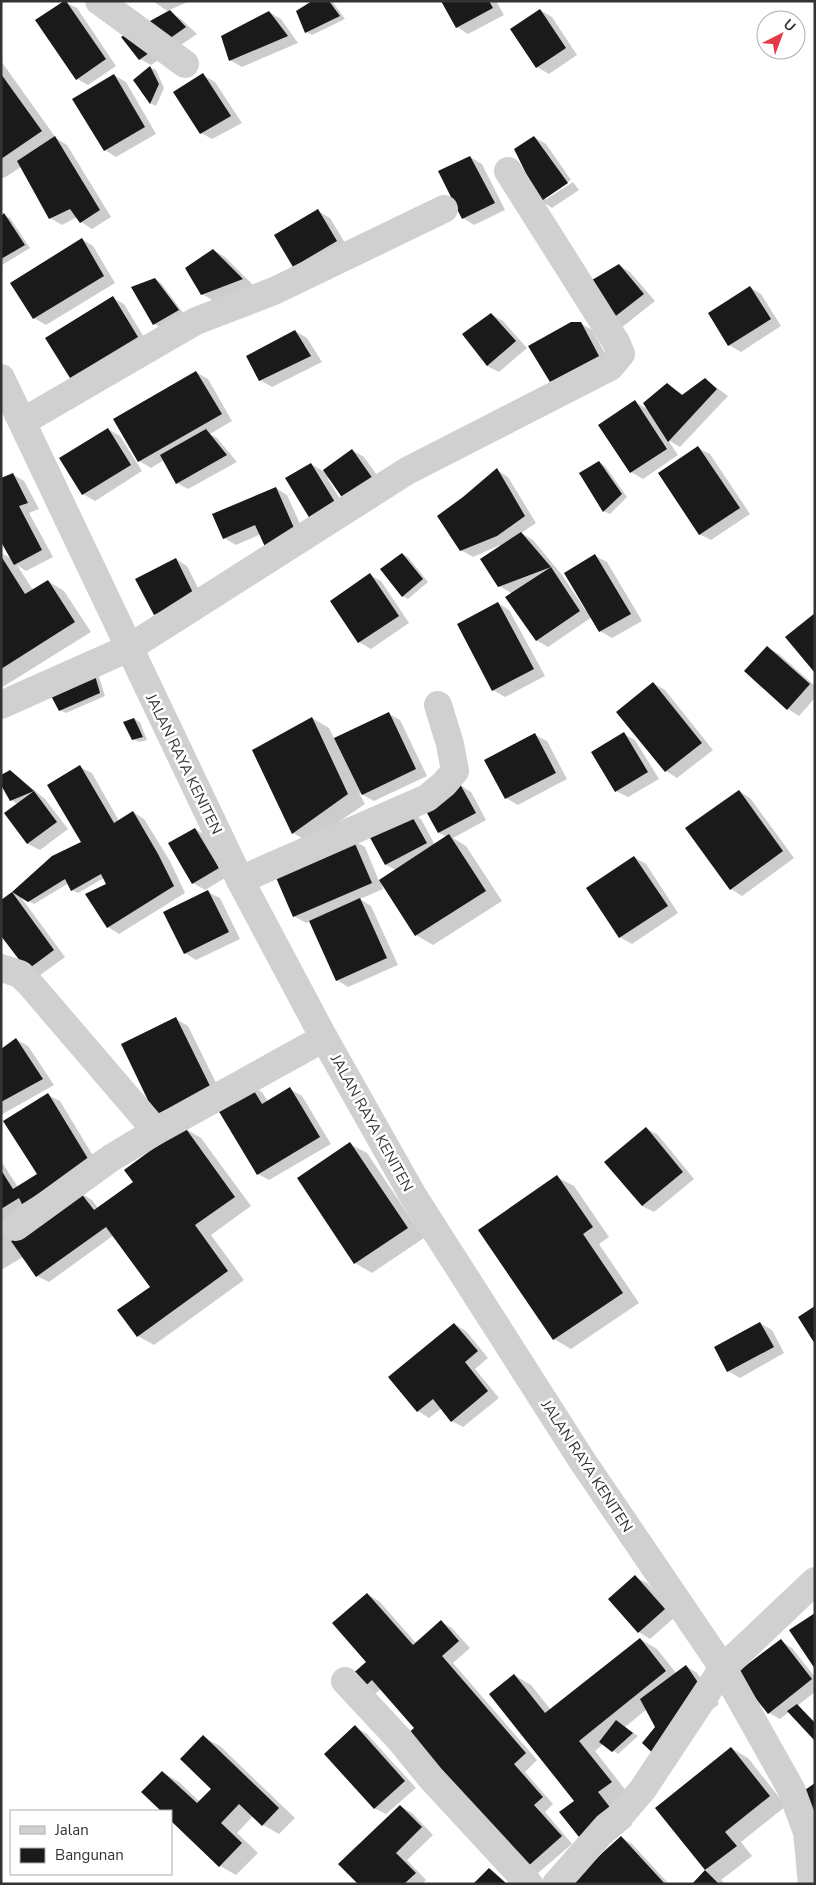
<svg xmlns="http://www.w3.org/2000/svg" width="816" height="1885" viewBox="0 0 816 1885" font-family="'Nunito Sans',sans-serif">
<rect width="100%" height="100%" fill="#fff"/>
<path fill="#0003" d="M153 1H190L167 11Z
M314 1H332L345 19 312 35 306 32Z
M442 1H496L504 15 468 34 457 27Z
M65 2 77 8 116 66 88 85 77 79Z
M540 10 552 17 577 55 549 74 537 67Z
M170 12 181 19 197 34 151 65 140 59Z
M269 12 281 19 298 43 242 67 230 60Z
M1 61 56 138 67 145 111 217 92 229 81 222 77 217 62 225 50 218 21 167 4 178 1 177Z
M150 67 156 70 164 88 156 106 150 103 134 80Z
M114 75 126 82 156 134 116 157 105 150Z
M203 75 215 82 242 123 212 139 201 133Z
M534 137 546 144 571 180 545 197V200L573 182 579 190 552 208 541 201Z
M470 157 482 164 505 210 474 225 463 218Z
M318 211 330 218 348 248 294 266Z
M4 215 10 218 30 248 2 265 1 217Z
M82 239 93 246 115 283 46 325 34 318Z
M213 250 225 257 254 286 214 301 202 294Z
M619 265 630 272 655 301 621 328 609 321Z
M155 279 161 283 184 314 160 327 154 324Z
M750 287 761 294 781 326 741 352 729 345Z
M113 298 124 304 148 344 83 384 71 377Z
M491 314 503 321 527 348 499 372 487 366Z
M580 323 592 330 610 362 562 387 551 381Z
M295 331 307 338 322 362 272 387 260 380Z
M196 372 208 379 232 421 210 434 217 438 237 462 188 489 177 483 164 460 151 468 139 461Z
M705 379 728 396 680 447 668 440 678 455 643 479 631 472 635 402 649 410 667 385 684 395Z
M108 429 120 436 142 471 95 501 83 494Z
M698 448 710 454 750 514 711 540 699 534Z
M352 450 364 457 389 492 327 478 352 518 328 533 311 464 323 471Z
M599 462 605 466 627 497 610 514 604 511 581 474Z
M497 470 508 477 536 523 521 533 533 540 562 575 586 611 595 556 607 562 642 621 612 638 600 631 592 617 548 647 536 640 513 594 499 586 500 545 473 557 461 550 464 498Z
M12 474 24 481 39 509 29 513 53 557 26 571 17 565 33 590 48 581 64 591 91 632 1 688V553L12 559Z
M276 488 287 495 309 544 261 534 236 545 224 538Z
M403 554 408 557 428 582 408 599 402 596Z
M176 559 187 566 205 602 166 621 155 614Z
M370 575 381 581 409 623 371 649 359 642Z
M498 603 509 610 545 676 505 697 493 690Z
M767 647 779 654 815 686V698L799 716 788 709Z
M94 674 99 677 105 696 66 713 60 710Z
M653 683 665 690 713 750 677 778 666 771Z
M389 714 400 720 427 776 374 801 359 793 365 804 309 842 293 833 312 718 329 728 335 740Z
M134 719 140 722 147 740 139 742 133 739Z
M624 734 635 740 659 779 628 797 616 791Z
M535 735 547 741 567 779 518 805 506 798Z
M80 767 92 773 119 821 133 812 144 819 170 861 185 893 119 934 108 927V884L104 878 78 893 72 890 69 883 34 904 20 896 65 957 39 976 27 969 12 893 52 857 82 842Z
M16 775 45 799 68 829 40 850 28 844 5 813 18 804 11 800Z
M460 785 471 792 486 820 453 838 466 846 502 901 433 945 416 935 382 883 383 889 360 899 371 906 398 965 348 987 337 980 310 921 306 923 294 916 353 840 365 847 379 881 396 870 386 865 369 834 409 812 421 819 435 845 447 837 439 833Z
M739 791 750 798 794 858 742 896 731 889Z
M195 829 207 836 230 875 205 890 193 883Z
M634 857 646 864 678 913 632 944 620 937 588 889Z
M208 892 220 898 240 939 196 960 185 953Z
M176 1019 188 1026 222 1095 168 1121 156 1114Z
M16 1039 28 1046 54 1085 1 1115V1050Z
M250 1085 262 1092 268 1102 290 1089 302 1096 331 1144 269 1180 258 1174Z
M48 1095 60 1101 101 1169 28 1206 1 1223V1161L18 1187 38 1175Z
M184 1128 201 1138 251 1206 211 1235 244 1280 154 1345 138 1336 151 1287 114 1235 49 1282 37 1276 23 1257 1 1270V1227L12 1241 80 1193 92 1200 98 1208 135 1182Z
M646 1128 658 1135 694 1179 654 1212 642 1206Z
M350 1144 367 1153 424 1238 372 1273 355 1263Z
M557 1177 574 1186 609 1237 599 1244 639 1303 571 1349 554 1339Z
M760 1323 772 1330 784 1353 740 1378 728 1371Z
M454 1324 466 1331 488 1358 475 1369 499 1398 463 1427 452 1421 442 1408 429 1418 418 1411Z
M635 1577 647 1583 676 1616 650 1639 639 1632 610 1599Z
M367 1594 379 1601 416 1643 441 1622 452 1628 470 1648 453 1663 537 1760 525 1772 553 1804 545 1812 572 1844 538 1873 527 1867 416 1728 381 1689 374 1695 363 1688 367 1662Z
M640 1639 657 1649 676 1673 686 1666 697 1673 719 1704 677 1736 657 1728 647 1709 625 1727 638 1736 618 1754 603 1744 595 1751 627 1792 614 1802 632 1825 601 1851 514 1675 531 1685 551 1710Z
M781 1641 792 1648 815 1677V1692L797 1706 815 1722V1739L789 1712 780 1719 769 1713Z
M355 1727 367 1734 416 1788 386 1814 374 1808Z
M203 1737 220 1746 295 1818 279 1834 263 1825 253 1816 237 1833 258 1853 236 1875 220 1866 171 1811H163L143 1792 162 1772 179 1782 200 1802 213 1789Z
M731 1748 748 1758 786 1806 741 1842 752 1856 721 1880 725 1884H694L707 1870 657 1808Z
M400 1806 412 1813 433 1835 407 1860 426 1880 422 1884H359Z
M621 1837 632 1844 669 1884H570Z"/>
<path fill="#1a1a1a" d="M64 1H66L106 59 76 80 35 20Z
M312 1H329L340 16 305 33 296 11Z
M441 1H489L493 8 456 28Z
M540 9 566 48 536 68 510 29Z
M170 10 186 27 139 60 121 37Z
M269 11 288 36 229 61 221 36Z
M150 66 159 84 150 104 133 80Z
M203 73 231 116 200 134 173 92Z
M1 74 42 131 1 159Z
M114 74 145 127 104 151 72 99Z
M55 136 100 210 80 223 70 209 49 219 17 161Z
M534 136 568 183 540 202 514 149Z
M470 156 495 203 462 219 438 171Z
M318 209 337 241 293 267 274 235Z
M4 213 25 245 1 259V216Z
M82 238 104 276 33 319 10 283Z
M213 249 243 279 201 295 185 268Z
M619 264 644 294 608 322 587 283Z
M155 278 179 310 153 325 131 287Z
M750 286 771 319 728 346 708 313Z
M113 296 138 337 70 378 45 338Z
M491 313 516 341 487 366 462 334Z
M571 322H581L599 356 550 382 528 346Z
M295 330 311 356 259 381 246 356Z
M196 371 222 414 138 462 113 419Z
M705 378 717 389 668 442 643 403 667 383 682 395Z
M635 400 667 449 630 473 598 425Z
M108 428 131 465 82 495 59 458Z
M206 429 227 455 176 484 160 455Z
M698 446 740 508 699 535 658 473Z
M352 449 378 486 348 506 323 470Z
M599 461 622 494 603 512 579 473Z
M311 463 341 512 315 527 285 478Z
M497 468 525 516 497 536 460 551 437 516 463 497Z
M13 473 28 503 19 506 42 550 14 565 1 542V478Z
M276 487 298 537 267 551 255 525 223 539 212 514Z
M521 532 551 567 498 587 480 559Z
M402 553 423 579 402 597 380 569Z
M595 554 631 614 599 632 564 573Z
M1 556 25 594 48 580 75 622 1 669Z
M176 558 194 595 154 615 135 579Z
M551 567 580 611 536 641 505 597Z
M370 573 399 616 358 643 330 601Z
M498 602 534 669 492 691 457 624Z
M815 613V673L785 637Z
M767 646 810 684 787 710 744 671Z
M94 672 100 693 59 711 49 692Z
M653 682 702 743 665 772 616 712Z
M389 712 416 769 362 795 334 738Z
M312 717 348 794 292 834 252 750Z
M134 718 143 737 132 740 123 722Z
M624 732 648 772 615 792 591 752Z
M535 733 556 773 505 799 484 760Z
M80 765 114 823 133 811 158 854 174 886 107 928 85 894 106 884 101 874 71 891 65 879 28 902 12 892 52 856 81 842 47 785Z
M10 770 34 791 57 822 27 844 4 813 34 791 10 801 1 785V775Z
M460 784 476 813 438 833 422 804Z
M739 790 783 851 730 890 685 828Z
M409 811 427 843 385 865 368 834Z
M195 828 219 868 192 884 168 843Z
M449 834 486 891 415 936 379 880Z
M353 839 372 883 293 917 274 873Z
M634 856 668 906 619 938 586 888Z
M208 890 229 932 184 954 163 912Z
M12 892 54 950 27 970 1 936V900Z
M360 898 387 958 336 981 309 921Z
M176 1017 211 1088 155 1115 121 1044Z
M16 1038 43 1079 1 1102V1049Z
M250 1084 262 1104 290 1087 320 1137 257 1175 215 1105Z
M48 1093 90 1162 22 1204 19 1198 1 1209V1170L13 1189 37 1174 3 1121Z
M184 1126 235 1197 195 1225 228 1271 137 1337 117 1310 150 1287 106 1227 36 1277 11 1241 80 1192 94 1210 133 1182 124 1170Z
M646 1127 683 1172 642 1206 604 1162Z
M350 1142 408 1228 354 1264 297 1178Z
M557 1175 593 1227 583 1234 623 1293 553 1340 478 1230Z
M815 1306V1344L798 1317Z
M760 1322 774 1347 727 1372 714 1347Z
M454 1323 478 1351 465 1362 488 1391 451 1422 433 1399 417 1412 388 1377Z
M635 1575 665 1609 638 1633 608 1599Z
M367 1593 413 1645 441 1620 459 1641 442 1656 526 1753 514 1764 543 1797 534 1805 562 1836 526 1868 404 1737 414 1728 372 1680 362 1689 350 1676 366 1662 332 1623Z
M815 1613V1669L789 1630Z
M640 1638 666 1671 579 1741 612 1782 598 1792 616 1815 583 1842 559 1812 574 1801 489 1694 514 1674 545 1713Z
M781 1639 812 1679 768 1714 736 1673Z
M686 1665 708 1697 666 1729 669 1751 660 1760 642 1743 655 1727 640 1699Z
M797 1704 815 1723V1741L787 1711Z
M616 1720 633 1733 612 1752 599 1742Z
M355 1725 405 1781 374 1809 324 1754Z
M203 1735 279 1808 262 1826 239 1804 221 1823 242 1843 219 1867 171 1821V1811H161L141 1792 162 1771 197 1803 211 1789 180 1759Z
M731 1747 770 1796 725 1832 737 1846 705 1870 719 1884H692L705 1870 655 1808Z
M815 1783V1813L802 1792Z
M400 1805 422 1827 396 1853 416 1873 404 1884H358L338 1864Z
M621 1836 665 1884H568Z
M489 1868 507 1884H473Z"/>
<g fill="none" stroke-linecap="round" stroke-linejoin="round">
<path stroke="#d0d0d0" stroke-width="28" d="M99 1 185 64
M22 422 196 321 274 291 444 209
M1 705 129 648 407 471 610 367 621 354 616 342 508 171
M240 880 427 798 444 784 455 771 450 744 438 705
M1 968 20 974 30 984 156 1131
M16 1227 111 1158 156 1131 324 1038
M345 1681 400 1740 431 1778 529 1884
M556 1884 607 1826 620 1816 643 1789 723 1668 815 1581"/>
<path stroke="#d0d0d0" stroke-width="28" d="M1 378 240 880 324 1038 412 1194 583 1462 723 1668 791 1789 807 1832 812 1884"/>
</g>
<g text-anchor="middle" stroke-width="5" stroke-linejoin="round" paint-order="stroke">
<g font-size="15" fill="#333" stroke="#fff">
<text transform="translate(184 764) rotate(64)" y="5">JALAN RAYA KENITEN</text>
<text transform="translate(372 1123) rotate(61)" y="5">JALAN RAYA KENITEN</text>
<text transform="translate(587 1466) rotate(57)" y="5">JALAN RAYA KENITEN</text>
</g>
</g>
<rect width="816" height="1885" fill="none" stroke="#333333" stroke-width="5"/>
<rect x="10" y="1810" width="162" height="65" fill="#ffffff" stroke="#adadad"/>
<rect x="20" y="1826" width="25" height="8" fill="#d0d0d0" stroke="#adadad"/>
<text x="55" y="1835" font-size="15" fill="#333333">Jalan</text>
<rect x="20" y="1848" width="25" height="15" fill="#1a1a1a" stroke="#adadad"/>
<text x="55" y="1860" font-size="15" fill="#333333">Bangunan</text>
<g transform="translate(781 35) rotate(42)"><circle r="24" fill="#ffffff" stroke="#adadad"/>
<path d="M0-4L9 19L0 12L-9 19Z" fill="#e63946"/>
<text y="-8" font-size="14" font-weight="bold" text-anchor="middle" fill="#333333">U</text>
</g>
</svg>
